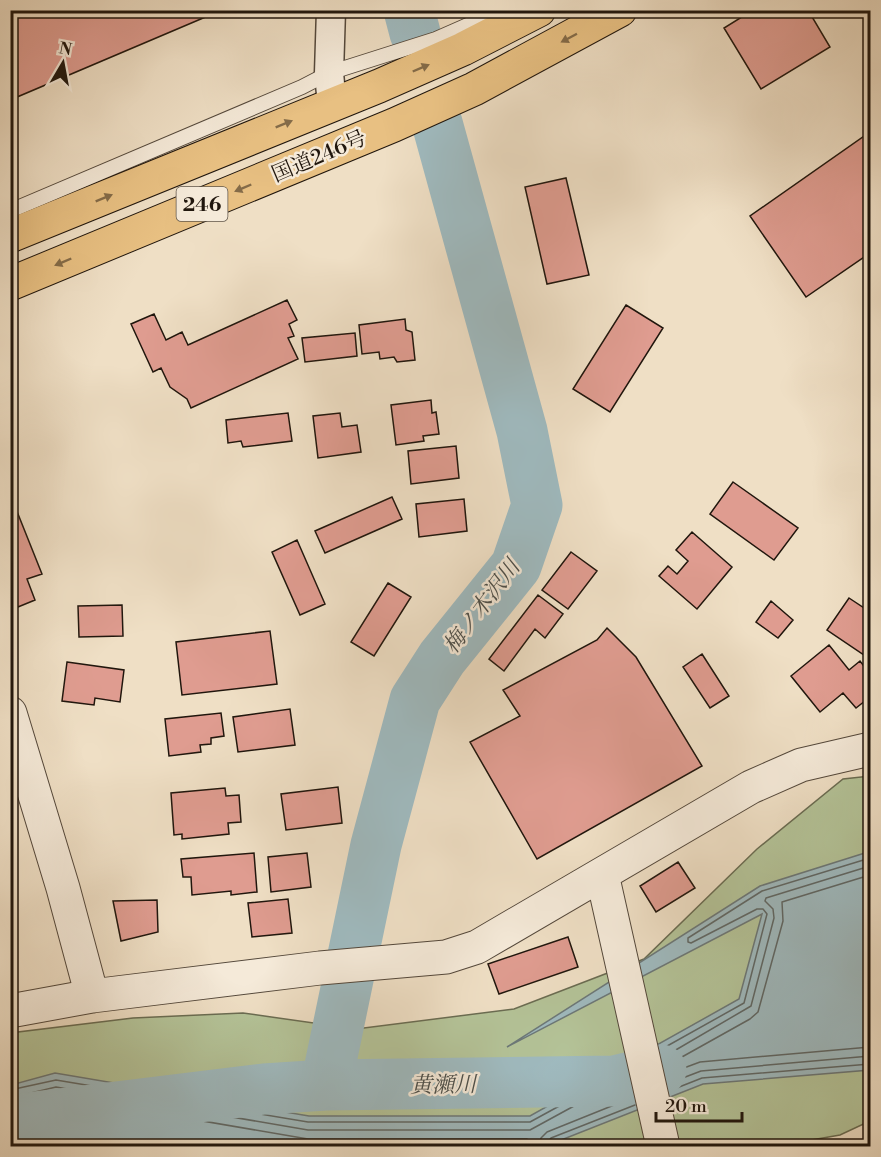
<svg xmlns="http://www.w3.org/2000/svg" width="881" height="1157" viewBox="0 0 881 1157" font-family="'Libre Bodoni','Noto Serif JP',serif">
<rect width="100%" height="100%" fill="#efdfc5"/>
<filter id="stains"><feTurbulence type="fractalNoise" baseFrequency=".00333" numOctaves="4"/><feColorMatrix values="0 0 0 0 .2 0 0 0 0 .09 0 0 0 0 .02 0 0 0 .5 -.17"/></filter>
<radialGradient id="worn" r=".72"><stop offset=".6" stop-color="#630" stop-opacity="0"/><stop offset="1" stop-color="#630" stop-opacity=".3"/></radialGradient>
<path fill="#b4c398" stroke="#6a6c52" stroke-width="1.5" d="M870 776V1121L840 1135 777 1146H11L10 1033 133 1018 243 1013 356 1029 514 1009 644 959 757 849 843 779Z"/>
<path fill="#9fbabf" stroke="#6c7878" stroke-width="1.5" d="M868 852 870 865V1070L703 1084 546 1146H11V1085L55 1073 309 1116H530L739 999 762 914 507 1047 760 886Z"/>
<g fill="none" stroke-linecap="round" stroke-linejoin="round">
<path stroke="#606866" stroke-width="1.5" d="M660 1050 744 1003 767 914 763 909H757L691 943 688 942V938L762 891 870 858
M662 1058 751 1006 774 918 773 909 765 901 766 898 870 866
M664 1067 750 1019 758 1012 783 921 782 902 870 875
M665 1075 700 1062 870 1047
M667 1084 701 1071 870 1056
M10 1090 56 1080 308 1122H530L627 1069
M669 1091 702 1078 870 1064
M10 1098 56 1087 308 1130H530L629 1076
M10 1107 56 1096 308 1139H527L530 1141V1146
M539 1146 541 1138 547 1132 634 1097
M547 1146 548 1142 551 1138 635 1105"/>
<path stroke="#9fbabf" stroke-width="51" d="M409 10 415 33
M326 1085 376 845 415 700 442 658 516 566 537 505 522 431 437 123
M10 1120 264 1089 326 1085 614 1081 661 1070"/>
</g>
<path fill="#df9c90" stroke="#20160d" stroke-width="1.5" d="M10 10H222L10 100Z
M753 10H808L830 47 761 89 724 28Z
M870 132V253L806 297 750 216Z
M566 178 589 275 547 284 525 187Z
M287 300 297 320 289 324 294 336 288 338 298 359 191 408 187 399 170 387 161 368 153 372 131 324 154 314 166 340 182 332 188 345Z
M626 305 663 328 610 412 573 389Z
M405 319 406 330 412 332 415 360 397 362 394 357 380 359 379 352 362 354 359 325Z
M355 333 357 356 305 362 302 338Z
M431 400 432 413 436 412 439 434 423 436 424 441 396 445 391 405Z
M288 413 292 441 243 447 241 441 228 443 226 420Z
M340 413 342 427 357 425 361 452 318 458 313 416Z
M456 446 459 478 411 484 408 451Z
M733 482 798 528 774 560 710 514Z
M10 494 42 574 27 579 35 600 18 607 10 588Z
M392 497 402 519 325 553 315 531Z
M464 499 467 531 419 537 416 504Z
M692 532 732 567 697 609 659 576 668 566 677 574 688 561 676 550Z
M297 540 325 604 300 615 272 552Z
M571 552 597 571 568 609 542 590Z
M388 583 411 597 374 656 351 642Z
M538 595 563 614 545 638 535 629 504 671 489 659Z
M849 598 870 612V659L827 630Z
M771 601 793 620 778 638 756 622Z
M122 605 123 636 79 637 78 606Z
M607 628 636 657 702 766 537 859 470 742 520 716 503 690 597 640Z
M270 631 277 684 182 695 176 642Z
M829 645 849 670 860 661 870 674V697L856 708 843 693 820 712 791 676Z
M702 654 729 696 710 708 683 667Z
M67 662 124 670 120 702 95 698 94 705 62 701Z
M290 709 295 745 238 752 233 717Z
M221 713 224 736 211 738V744L200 745 201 752 169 756 165 719Z
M338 787 342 823 286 830 281 794Z
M225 788 226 796 239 795 241 822 228 823 229 834 182 839V834L174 835 171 793Z
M254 853 257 892 231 895V891L192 895 191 877H183L181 859Z
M307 853 311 887 271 892 268 857Z
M678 862 695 888 656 912 640 886Z
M288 899 292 933 252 937 248 903Z
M157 900 158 932 121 941 113 901Z
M568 937 578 967 499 994 488 964Z"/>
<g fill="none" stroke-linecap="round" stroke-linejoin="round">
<g stroke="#54483b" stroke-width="16">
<path id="service" d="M10 211 302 87 329 73 436 39 502 10"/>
</g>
<g stroke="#54483b" stroke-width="31">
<path id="minor" d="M331 10 329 73 332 105"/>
</g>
<g stroke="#54483b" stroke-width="35">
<path id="tertiary" d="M10 713 63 888 92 996
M602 874 663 1146
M10 1011 92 996 320 968 446 957 477 947 751 787 801 765 870 749"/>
</g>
<g stroke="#20160d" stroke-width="35">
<path id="trunk" d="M10 236 379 86 463 49 539 10
M10 284 394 125 474 89 620 10"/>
</g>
<use href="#service" stroke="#f5ead9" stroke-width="14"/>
<use href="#minor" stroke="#f5ead9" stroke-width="28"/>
<use href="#tertiary" stroke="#f5ead9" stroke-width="33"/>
<use href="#trunk" stroke="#e8c082" stroke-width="33"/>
</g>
<defs><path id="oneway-solid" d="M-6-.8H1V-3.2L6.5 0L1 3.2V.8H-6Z" transform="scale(1.5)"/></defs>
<g fill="#846b48">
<use href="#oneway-solid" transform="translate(569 38) rotate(152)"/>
<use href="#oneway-solid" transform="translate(421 68) rotate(-23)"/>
<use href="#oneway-solid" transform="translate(284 124) rotate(-22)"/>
<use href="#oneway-solid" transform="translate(243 188) rotate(157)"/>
<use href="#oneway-solid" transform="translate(104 198) rotate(-22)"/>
<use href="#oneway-solid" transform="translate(63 262) rotate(157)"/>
</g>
<g text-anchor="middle" stroke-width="5" stroke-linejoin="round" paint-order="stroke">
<rect fill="#f5ead9" stroke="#60564a" stroke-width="1.5" x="176.5" y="187" width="51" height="34" rx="4.5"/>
<g font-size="20" font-weight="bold" fill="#20160d">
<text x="202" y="211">246</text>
</g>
<g font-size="21" fill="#20160d" stroke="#f5ead9">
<text transform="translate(319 156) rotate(-23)" y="7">国道246号</text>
</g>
<g font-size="22" font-style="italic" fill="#4c4f4b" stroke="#f5ead9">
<text transform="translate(481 606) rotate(-53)" y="8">梅ノ木沢川</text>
<text transform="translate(443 1084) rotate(-1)" y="8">黄瀬川</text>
</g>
</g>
<rect width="881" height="1157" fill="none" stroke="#efdfc5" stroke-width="36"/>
<rect x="12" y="12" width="857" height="1133" fill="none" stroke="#20160d" stroke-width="3"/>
<rect x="18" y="18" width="845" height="1121" fill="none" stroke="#20160d" stroke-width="1.5"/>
<g transform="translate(63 63) rotate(10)" stroke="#f5ead9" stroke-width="4.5" paint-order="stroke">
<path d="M0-4.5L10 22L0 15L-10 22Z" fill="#20160d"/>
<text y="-9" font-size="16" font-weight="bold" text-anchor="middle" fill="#20160d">N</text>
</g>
<path d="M656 1112v9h86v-9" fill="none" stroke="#20160d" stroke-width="3"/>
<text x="665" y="1112" font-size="18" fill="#20160d" stroke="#f5ead9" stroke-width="4.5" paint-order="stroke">20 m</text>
<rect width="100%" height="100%" filter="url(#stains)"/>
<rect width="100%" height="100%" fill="url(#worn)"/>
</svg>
